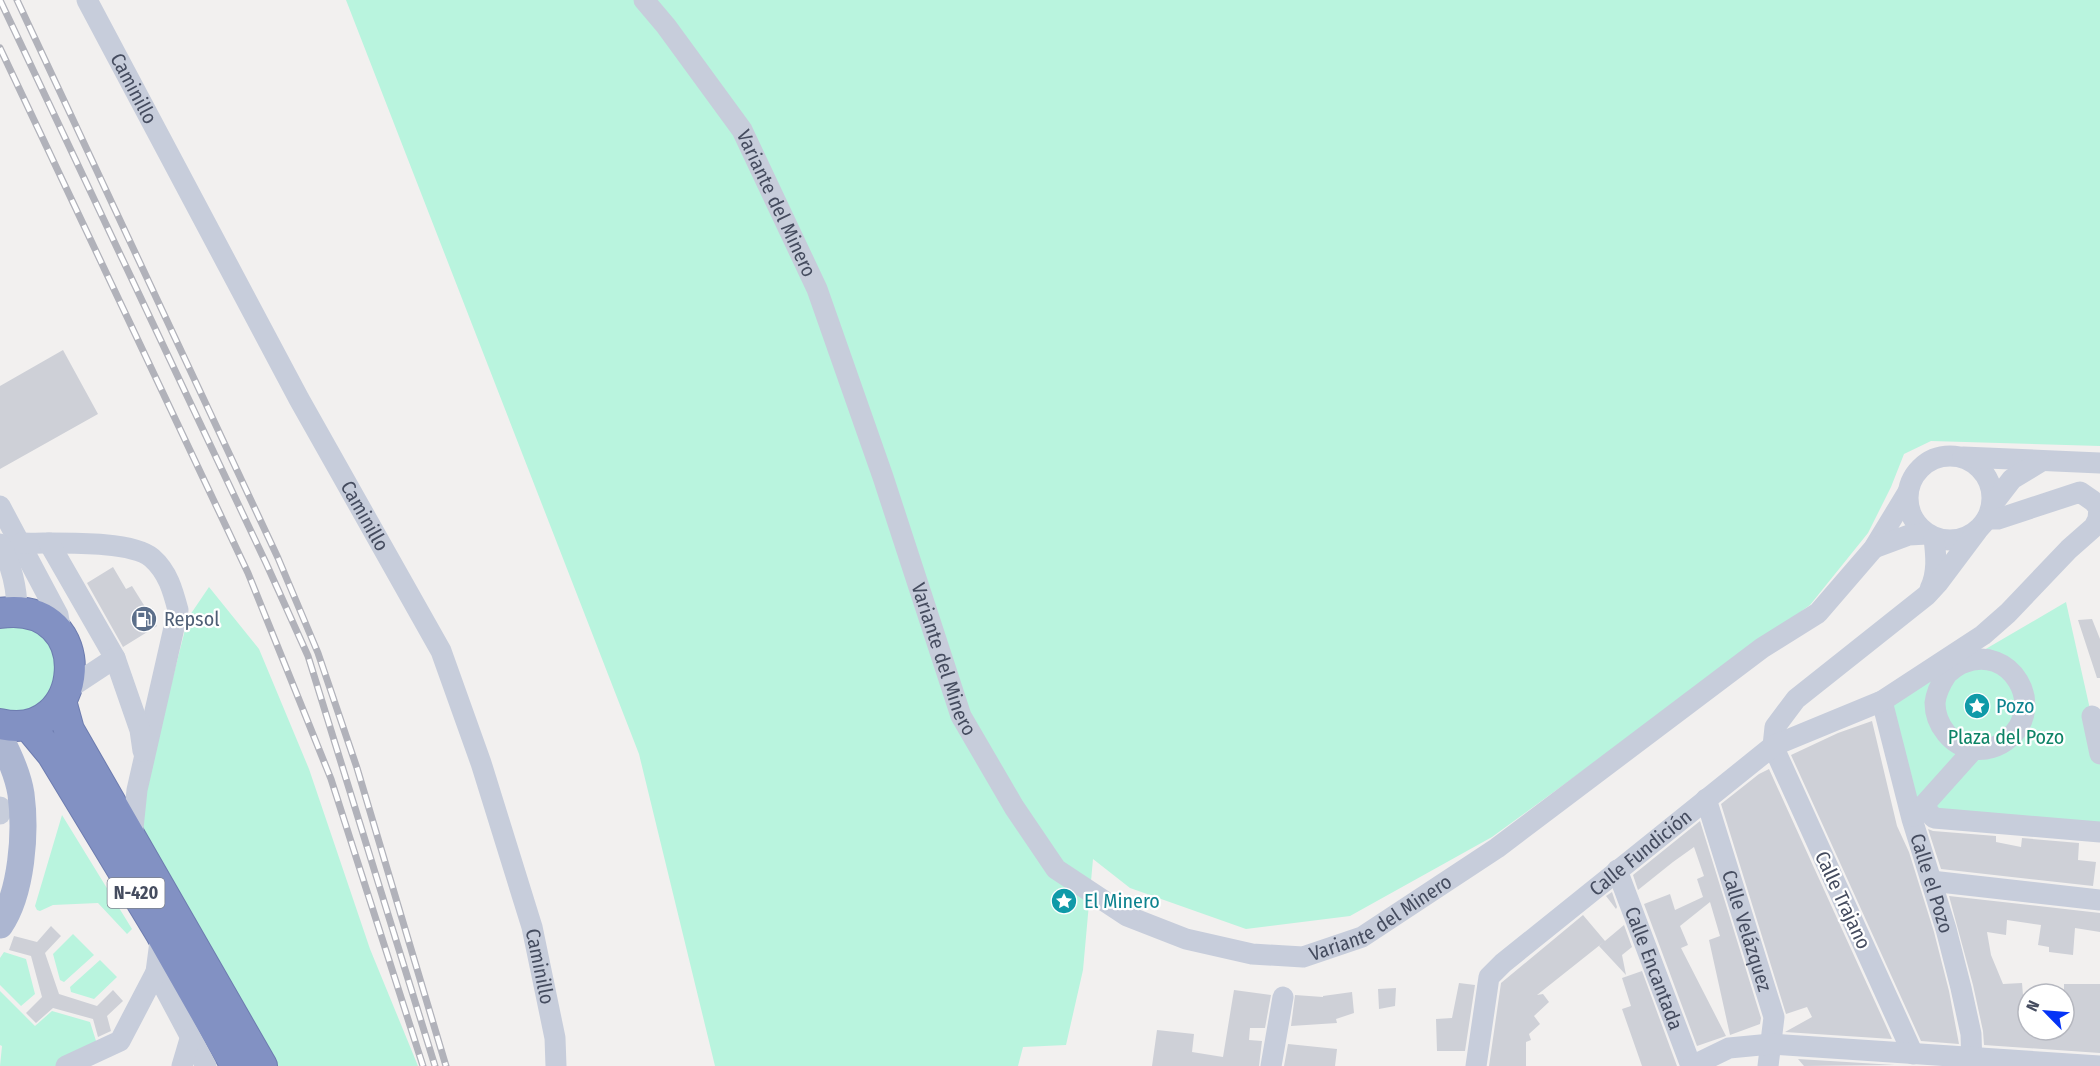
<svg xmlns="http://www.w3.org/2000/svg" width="2100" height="1066" viewBox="0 0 2100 1066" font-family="'Fira Sans Condensed',sans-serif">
<rect width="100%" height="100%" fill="#f2f0ef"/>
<path fill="#b9f4de" d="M346 0H2100V446L1931 441 1904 454 1891 487 1868 533 1810 605 1492 837 1350 916 1246 929 1130 888 1093 859 1083 970 1066 1045 1023 1047 1018 1066H715L639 754Z
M209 587 259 649 309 769 370 949 418 1066H268L132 838 188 618Z
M2066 602 2100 754V832L1912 819 1882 701 1960 664Z
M24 621 55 645 59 685 32 714 0 715V622Z
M62 815 132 929 127 934 98 903 53 905 40 911 37 910 35 906Z
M73 934 94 955 64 982 60 980 53 954Z
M4 952 26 959 35 994 21 1006 0 985V958Z
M100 960 117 977 94 999 71 992 70 987Z
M0 991 35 1026 52 1011 90 1022 97 1044 61 1066H0L2 1046 0 1045Z"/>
<path fill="#ced0d7" d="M63 350 98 414 0 469V386Z
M113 567 126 589 132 586 157 626 123 647 87 583Z
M2092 619 2100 639V678H2097L2078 620Z
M1872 721 1897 826 1909 852 1934 932 1949 991 1959 1044 1921 1041 1791 755 1838 733Z
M1769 769 1892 1039 1785 1032 1812 1017 1807 1007 1786 1014 1721 804 1759 774Z
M1700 821 1761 1018 1760 1024 1730 1035 1709 940 1720 936 1710 902 1680 926 1688 945 1681 948 1726 1036 1697 1046 1644 904 1670 894 1675 910 1703 897 1697 879 1704 876 1694 847 1673 862 1638 890 1633 875Z
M1928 829 1933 831 1996 836V842L2021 847 2022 838 2079 843 2078 860 2096 862 2093 886 1941 869Z
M1612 892 1617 907 1616 909 1606 896Z
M1949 896 2100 913V932L2075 928 2073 955 2049 952V947L2038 945 2041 925 2007 920 2006 935 1987 932 1991 955 2003 984 2022 983 2025 1019H2028V1030H2064V984H2100V1053L1984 1045 1983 1031 1973 985Z
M1583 915 1605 941 1537 995 1543 994 1549 1002 1534 1016 1540 1024 1529 1034 1531 1040 1526 1042V1066H1489L1501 983Z
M1624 925 1632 947 1622 955 1626 975 1599 946Z
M51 926 61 936 45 953 59 994 97 1006 113 990 123 1001 107 1016 111 1031 98 1037 93 1019 53 1008 36 1023 26 1013 42 997 31 956 9 950 14 936 37 942Z
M1642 971 1677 1066H1642L1622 1009 1631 1006 1622 978Z
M1459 983 1475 985 1465 1051H1437L1436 1019 1452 1018Z
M1396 988 1395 1006 1379 1009 1378 989Z
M1234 990 1271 995 1265 1028H1250L1249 1040 1262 1041 1259 1066H1152L1157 1030 1194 1034 1192 1052 1223 1057Z
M1352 992 1354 1013 1336 1019 1337 1023 1291 1026 1295 995 1323 997V996Z
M1288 1044 1337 1049 1335 1066H1284Z
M1798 1059 1895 1065 1804 1066Z"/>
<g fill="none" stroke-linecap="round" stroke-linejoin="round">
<g stroke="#6d7caf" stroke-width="32">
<path id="highway" d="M0 613C100 599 86 745 0 724
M61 701 69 730 262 1066
M28 725 52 754 161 934 236 1066"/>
</g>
<g stroke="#c7cddb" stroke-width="21">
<path id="s1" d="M87 0 299 399 441 651 481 763 532 927 555 1038 556 1066"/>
<path id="s2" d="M644 0 666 26 742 130 817 289 883 477 961 716 1014 807 1056 869 1127 916 1186 939 1252 954 1303 957 1362 937 1497 848 1762 648 1818 613 1874 548 1908 492"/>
<circle cx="1950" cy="498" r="42"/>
<path d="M1963 457 2100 463"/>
<path d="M1992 505 2012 479 2040 462"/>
<path d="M0 506 58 615 62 638"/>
<path d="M21 543C51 544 130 539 152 558 168 572 173 591 178 610L137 790 132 838"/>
<path d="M49 543 115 658 140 730 143 751"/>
<path d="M0 544C12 566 17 587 17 611"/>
<path d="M1874 548 1909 535 1927 534"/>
<path d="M1930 589C1938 573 1936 555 1934 538"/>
<path d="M1947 674C1941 683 1936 692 1935 703 1935 725 1952 746 1973 749 1985 751 1999 747 2008 739 2048 706 2010 643 1963 663 1957 665 1952 670 1948 673"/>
<path d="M68 689 115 658"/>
<path id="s3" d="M1882 701 1912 819 1946 929 1961 988 1971 1034 1972 1066"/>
<path d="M2092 716 2100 754"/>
<path id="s4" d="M1706 799 1774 1017 1768 1066"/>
<path d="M1923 806 1934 818 2100 832"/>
<path d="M0 807V814"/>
<path d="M1914 816 1974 749"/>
<path id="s5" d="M1617 870 1691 1066"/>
<path d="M1931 881 2100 900"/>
<path d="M161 934 156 972 206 1066"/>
<path d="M1913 1054 1773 746 1775 727 1796 699 1927 595 1938 583 1977 531"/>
<path d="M66 1066 120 1041 156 972"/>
<path d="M182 1066 190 1039"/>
<path d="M1271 1066 1283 997"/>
<path id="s6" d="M1476 1066 1489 977 1503 963 1773 746 1882 701 1983 635 2008 613 2069 549 2094 527 2098 519 2099 508 2093 501 2080 492 1998 519H1987"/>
<path d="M1692 1066 1729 1048 1771 1044 2100 1066"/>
</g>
<path stroke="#acb6d1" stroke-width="27" d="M0 738C9 755 18 775 21 794 26 832 22 893 0 925"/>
<use href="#highway" stroke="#8291c3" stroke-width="30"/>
<g stroke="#b1b2ba" stroke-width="7">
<path id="rail" d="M0 0 266 563 308 656 435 1066
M17 0 278 558 318 653 357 768 446 1066
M0 48 248 573 331 779 423 1066"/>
</g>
<use href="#rail" stroke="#fff" stroke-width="4.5" stroke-dasharray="14" stroke-linecap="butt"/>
</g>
<defs>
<g id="fuel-disc" transform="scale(1.35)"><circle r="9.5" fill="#5c6f8a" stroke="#fff"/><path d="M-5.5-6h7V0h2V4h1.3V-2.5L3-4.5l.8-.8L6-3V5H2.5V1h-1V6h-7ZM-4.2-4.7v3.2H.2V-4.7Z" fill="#fff"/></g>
<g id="sight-disc" transform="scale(1.35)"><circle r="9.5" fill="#0f9aa8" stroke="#fff"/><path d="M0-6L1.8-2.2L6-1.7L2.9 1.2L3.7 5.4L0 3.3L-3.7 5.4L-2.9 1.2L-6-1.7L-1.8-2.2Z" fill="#fff"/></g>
</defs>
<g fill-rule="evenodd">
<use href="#fuel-disc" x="144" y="619"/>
<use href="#sight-disc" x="1977" y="706"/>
<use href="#sight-disc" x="1064" y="901"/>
</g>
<g text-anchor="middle" stroke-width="4.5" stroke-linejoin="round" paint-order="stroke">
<rect fill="#fff" stroke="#7d828f" stroke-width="1.5" x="107.5" y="878" width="57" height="30" rx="4.5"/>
<g font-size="18" font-weight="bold" fill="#454c5f">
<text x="136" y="899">N-420</text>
</g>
<g font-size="20" fill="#454c5f" stroke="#fff">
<text dy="7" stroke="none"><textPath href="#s1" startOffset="100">Caminillo</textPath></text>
<text dy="7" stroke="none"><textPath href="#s2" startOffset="244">Variante del Minero</textPath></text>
<text dy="7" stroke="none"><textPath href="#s1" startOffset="586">Caminillo</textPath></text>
<text dy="7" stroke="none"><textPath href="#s2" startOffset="730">Variante del Minero</textPath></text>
<text dy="7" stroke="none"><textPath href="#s6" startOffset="286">Calle Fundición</textPath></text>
<text dy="7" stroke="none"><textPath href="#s3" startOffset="189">Calle el Pozo</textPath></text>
<text transform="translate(1843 900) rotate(65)" y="7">Calle Trajano</text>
<text dy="7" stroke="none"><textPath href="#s2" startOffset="1324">Variante del Minero</textPath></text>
<text dy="7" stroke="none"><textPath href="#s4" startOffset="138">Calle Velázquez</textPath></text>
<text dy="7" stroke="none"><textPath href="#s1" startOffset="1072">Caminillo</textPath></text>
<text dy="7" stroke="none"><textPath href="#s5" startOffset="105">Calle Encantada</textPath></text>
</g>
<g font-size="20" fill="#4e5e75" stroke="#fff" text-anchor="start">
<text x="164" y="626">Repsol</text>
</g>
<g font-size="20" fill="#0d838f" stroke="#fff" text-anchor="start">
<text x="1996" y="713">Pozo</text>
<text x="1084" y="908">El Minero</text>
</g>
<g font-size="20" fill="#0d8366" stroke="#fff">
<text x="2006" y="744">Plaza del Pozo</text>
</g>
</g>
<g transform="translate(2046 1012) rotate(295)"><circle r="28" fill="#ffffff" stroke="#b5b7bf" stroke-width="1.5"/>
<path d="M0-4.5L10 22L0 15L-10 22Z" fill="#0533f6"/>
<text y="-9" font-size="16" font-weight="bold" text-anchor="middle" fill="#454c5f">N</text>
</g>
</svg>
